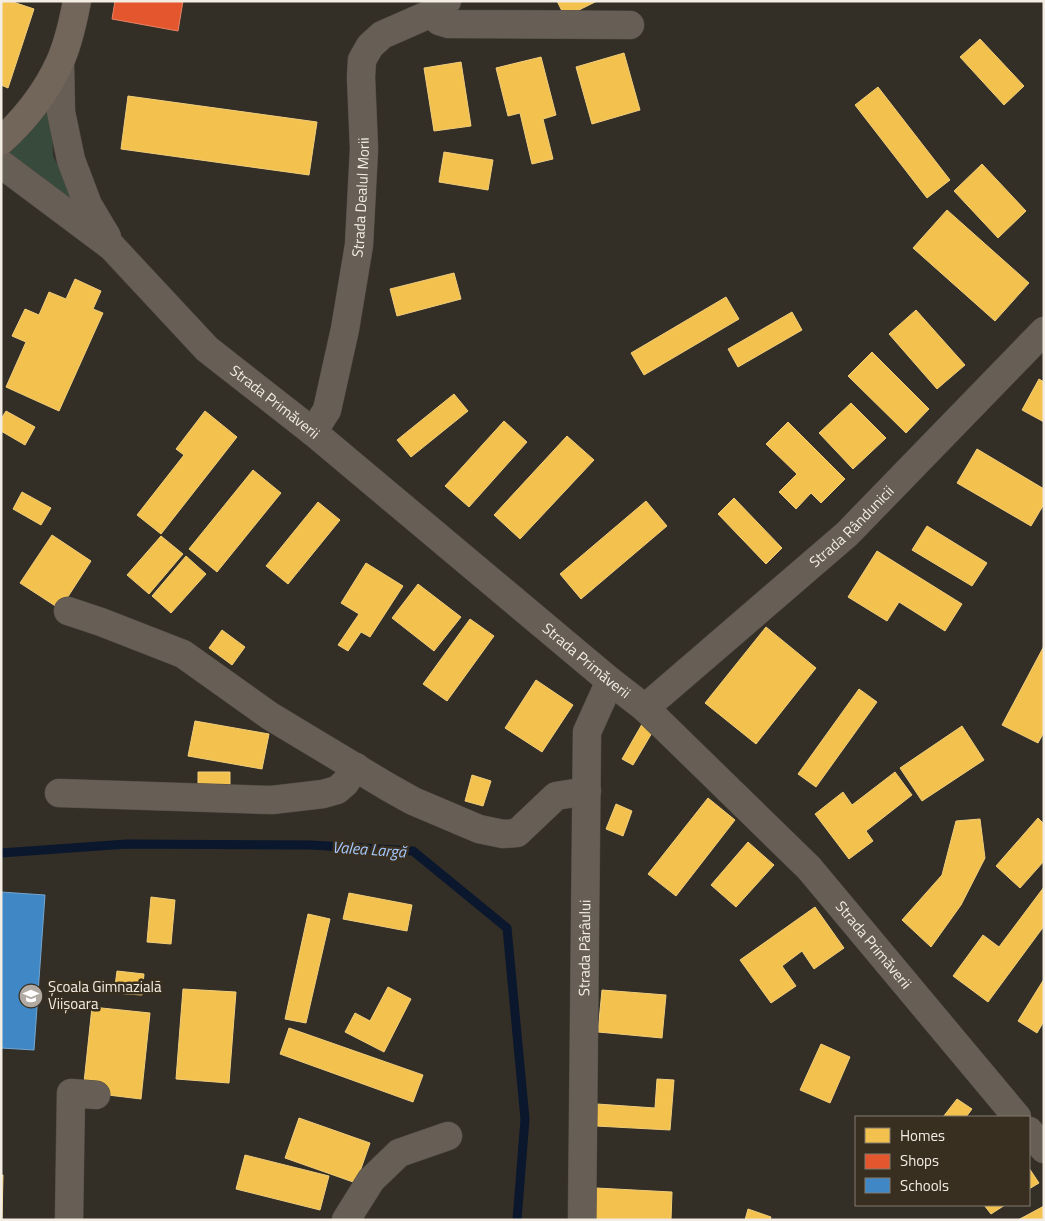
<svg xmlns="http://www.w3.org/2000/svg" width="1045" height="1221" viewBox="0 0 1045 1221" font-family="'Titillium Web',sans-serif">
<rect width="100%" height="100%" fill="#332e26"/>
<path fill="#384a3c" d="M51 103 53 156 82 210 5 159Z"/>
<path fill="#f2c14e" stroke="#f2ce7b" d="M1 1H10L34 9 8 88 1 85Z
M557 1H597L565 17Z
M980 39 1024 86 1004 105 960 57Z
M624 53 640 110 592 124 576 67Z
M541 57 556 115 543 119 553 159 532 164 520 113 508 116 496 68Z
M461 62 471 126 434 131 424 68Z
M878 87 950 180 927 198 855 105Z
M128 96 317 122 309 175 121 149Z
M444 152 493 160 488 190 439 182Z
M982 164 1026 211 998 238 954 191Z
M947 210 1029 283 995 321 913 248Z
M454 273 461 299 397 316 390 289Z
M75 279 101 291 93 309 103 313 59 411 6 387 26 342 12 336 25 309 39 315 49 292 66 299Z
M726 297 739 319 644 375 631 353Z
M916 310 965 365 937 389 889 334Z
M792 312 802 330 738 367 728 349Z
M872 352 929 409 906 433 848 376Z
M1039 379 1044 382V422L1022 410Z
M454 394 468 411 411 457 397 440Z
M851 403 886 438 853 469 819 433Z
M6 411 35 427 25 445 1 431V419Z
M205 411 237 437 161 534 137 515 184 455 176 449Z
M504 421 527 442 469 507 445 486Z
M788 422 845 479 821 503 811 493 796 509 779 492 797 474 766 444Z
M567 436 594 460 520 539 494 515Z
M977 449 1044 489V504L1031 526 957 483Z
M253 470 281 493 217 572 189 549Z
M22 492 51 508 41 525 13 509Z
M734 498 782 548 766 564 718 514Z
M646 501 667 526 581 599 560 574Z
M318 502 340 520 288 584 266 566Z
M927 526 987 563 972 586 912 550Z
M52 535 91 561 60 609 20 583Z
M161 536 183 554 149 594 127 575Z
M877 551 962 604 945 631 899 602 887 621 848 597Z
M186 556 206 574 171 613 152 596Z
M366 563 403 586 370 637 361 632 348 651 338 645 359 614 341 603Z
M418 584 461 617 434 651 392 618Z
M470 619 494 636 447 701 423 684Z
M766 627 816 668 756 744 705 703Z
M222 630 245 647 232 665 209 648Z
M1044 646V732L1038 743 1002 725Z
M536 680 573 705 542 752 505 728Z
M859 689 877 702 816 787 798 774Z
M645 719 656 726 633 765 622 759Z
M195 721 269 734 262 769 188 756Z
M962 726 984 760 922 801 900 768Z
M198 772H230V794H198Z
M895 772 912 795 866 831 873 841 849 859 815 814 843 792 852 805Z
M472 775 491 781 483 806 465 801Z
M708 798 735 820 676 896 648 874Z
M616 804 632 811 623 836 606 829Z
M1038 818 1044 824V861L1020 888 996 866Z
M980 819 985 858 961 905 931 947 902 920 942 875 956 821Z
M748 842 774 865 736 907 711 885Z
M1044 887V926L988 1002 953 976 983 935 999 947Z
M349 893 412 905 407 931 343 919Z
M151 897 175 900 171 944 147 942Z
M815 907 844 948 814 969 802 951 782 966 796 986 771 1003 740 960Z
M308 914 330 919 306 1023 285 1019Z
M117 971 144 974 142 995 114 993Z
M1044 979V1021L1037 1033 1018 1021Z
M388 987 411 999 384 1052 345 1032 355 1013 370 1021Z
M183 989 236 992 229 1083 176 1079Z
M602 990 666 995 662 1038 598 1032Z
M92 1007 150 1013 141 1099 83 1092Z
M289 1028 423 1075 413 1102 280 1054Z
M821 1044 850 1057 830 1103 800 1090Z
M657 1079 674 1080 670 1130 596 1126 597 1104 655 1108Z
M957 1099 972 1109 966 1117H943Z
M299 1118 370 1143 356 1183 285 1158Z
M245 1155 329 1176 320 1210 236 1189Z
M1029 1168 1039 1183 1029 1189Z
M1 1175H3L2 1220H1Z
M596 1188 672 1192 671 1220H595Z
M984 1205H1005L991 1214Z
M1044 1206V1220H1018Z
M748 1209 771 1217 770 1220H745Z"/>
<path fill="#e4572e" stroke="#e88465" d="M115 1H183L178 31 112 19Z"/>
<path fill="#3f88c5" stroke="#75a6ce" d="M1 892 45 895 34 1050 1 1048Z"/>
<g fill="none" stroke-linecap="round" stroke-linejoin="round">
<path stroke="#0a172d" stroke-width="9" d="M1 853 127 844 310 845 413 851 507 928 525 1119 517 1220"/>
<g stroke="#514c45" stroke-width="29">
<g id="minor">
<path d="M432 13 439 21 449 24 630 25"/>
<path d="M60 64 61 112 71 160 88 205 107 237"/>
<path id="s1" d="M1 164 112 247 207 349 313 432 610 681 645 708 809 868 1017 1117"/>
<path id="s2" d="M313 432 327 410 345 329 359 245 364 149 361 77 362 60 370 46 382 35 432 13 447 1"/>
<path d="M68 611 101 622 183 654 270 716 388 787 413 801 479 829 503 834 517 833 556 796 587 791"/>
<path id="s3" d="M645 708 847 534 1044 331"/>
<path d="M59 793 272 800 323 794 337 790 345 783 356 767"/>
<path d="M1029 1131 1044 1149"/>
<path d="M69 1220 71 1093 96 1095"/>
<path d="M346 1220 371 1180 399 1153 448 1136"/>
<path id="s4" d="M582 1220 587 732 610 681"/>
</g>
</g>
<g stroke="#514c45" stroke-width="29">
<path id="major" d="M1 141C24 120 46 92 59 64 68 45 73 22 77 1"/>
</g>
<use href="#minor" stroke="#675e56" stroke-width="28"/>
<use href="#major" stroke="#72655a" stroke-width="28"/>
</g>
<defs>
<g id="school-disc" transform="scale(1.25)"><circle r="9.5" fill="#b0aaa2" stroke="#382f21"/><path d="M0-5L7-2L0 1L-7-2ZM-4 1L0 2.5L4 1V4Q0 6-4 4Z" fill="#fff"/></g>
</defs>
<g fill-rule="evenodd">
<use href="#school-disc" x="31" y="996"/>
</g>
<g text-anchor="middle" stroke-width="5" stroke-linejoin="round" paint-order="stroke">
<g font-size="15" fill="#f3ede4" stroke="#382f21">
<text dy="5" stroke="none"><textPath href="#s2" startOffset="242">Strada Dealul Morii</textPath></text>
<text dy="5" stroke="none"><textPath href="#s1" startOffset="364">Strada Primăverii</textPath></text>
<text dy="5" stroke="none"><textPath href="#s3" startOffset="275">Strada Rândunicii</textPath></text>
<text dy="5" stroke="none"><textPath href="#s1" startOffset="769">Strada Primăverii</textPath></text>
<text dy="5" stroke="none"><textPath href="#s1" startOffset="1174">Strada Primăverii</textPath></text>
<text dy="5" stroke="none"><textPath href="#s4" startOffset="272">Strada Pârâului</textPath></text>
</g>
<g font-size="15" fill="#f3ede4" stroke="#382f21" text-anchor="start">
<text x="48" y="992">Şcoala Gimnazială<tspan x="48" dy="17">Viişoara</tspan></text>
</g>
<g font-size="16" font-style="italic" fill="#a6c9fe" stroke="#382f21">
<text transform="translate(369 849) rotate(4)" y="6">Valea Largă</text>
</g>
</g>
<rect width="1045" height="1221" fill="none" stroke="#f3ede4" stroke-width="5"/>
<rect x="855" y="1116" width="175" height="90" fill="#382f21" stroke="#837b6f"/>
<rect x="865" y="1128" width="25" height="15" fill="#f2c14e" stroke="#837b6f"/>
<text x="900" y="1141" font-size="15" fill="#f3ede4">Homes</text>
<rect x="865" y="1154" width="25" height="15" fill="#e4572e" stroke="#837b6f"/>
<text x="900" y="1166" font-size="15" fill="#f3ede4">Shops</text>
<rect x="865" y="1178" width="25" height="15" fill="#3f88c5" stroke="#837b6f"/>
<text x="900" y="1191" font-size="15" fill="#f3ede4">Schools</text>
</svg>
